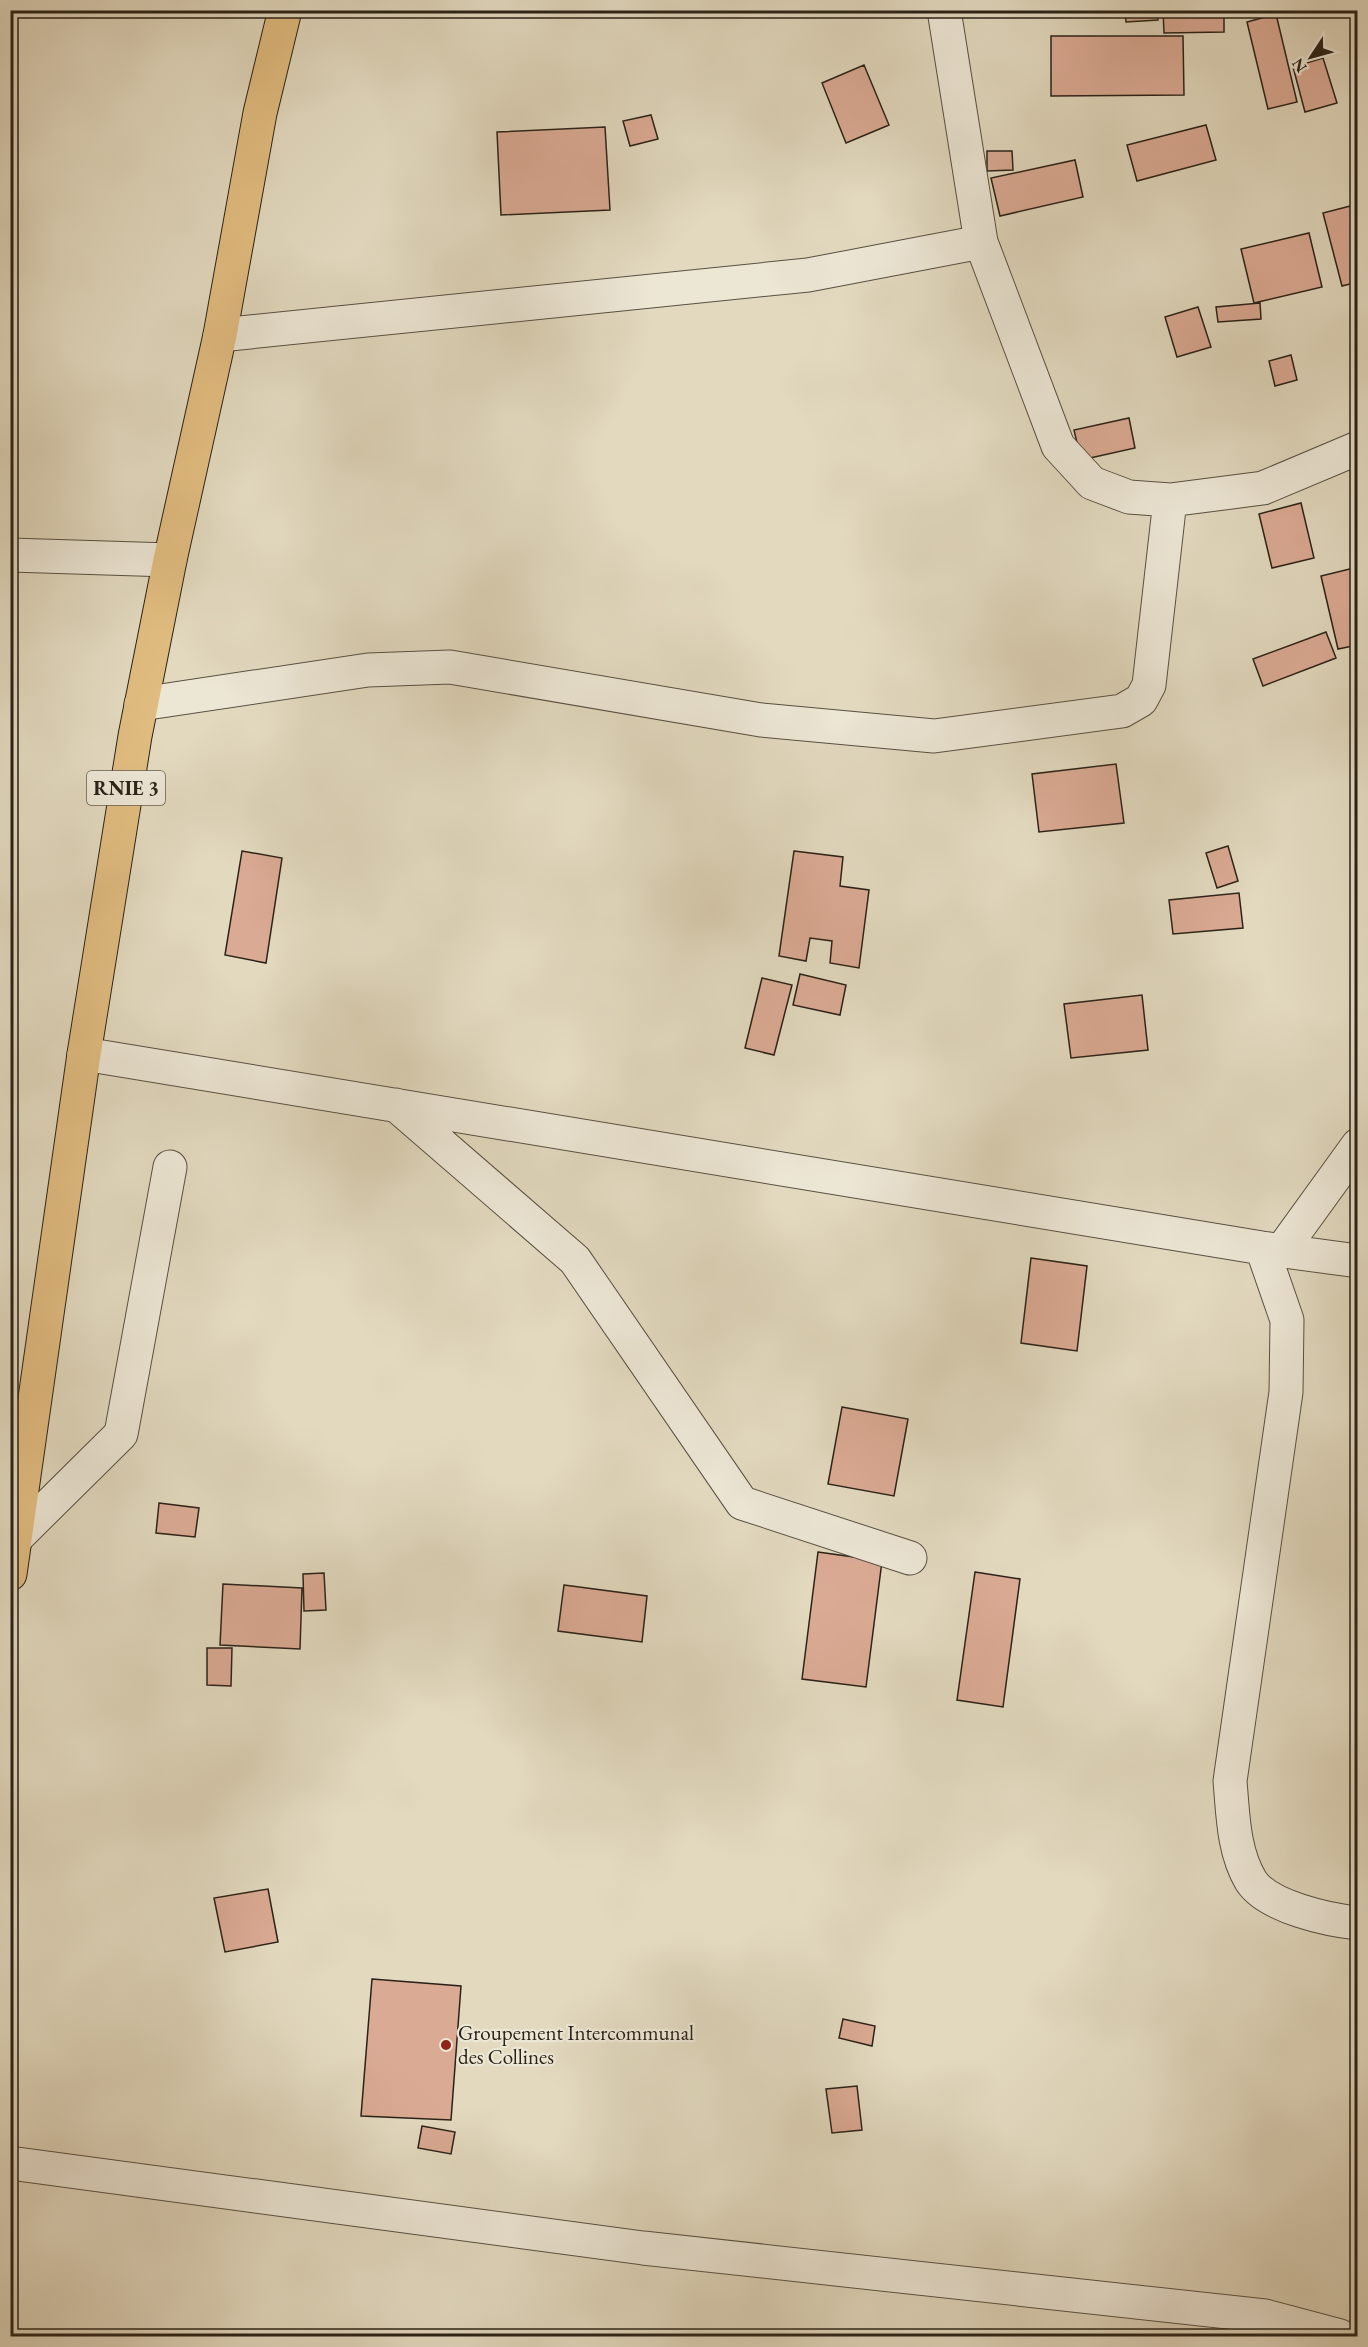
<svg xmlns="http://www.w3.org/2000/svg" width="1368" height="2347" viewBox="0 0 1368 2347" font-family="'EB Garamond',serif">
<rect width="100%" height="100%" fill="#e2d9bf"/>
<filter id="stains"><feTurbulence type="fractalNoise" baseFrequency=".00333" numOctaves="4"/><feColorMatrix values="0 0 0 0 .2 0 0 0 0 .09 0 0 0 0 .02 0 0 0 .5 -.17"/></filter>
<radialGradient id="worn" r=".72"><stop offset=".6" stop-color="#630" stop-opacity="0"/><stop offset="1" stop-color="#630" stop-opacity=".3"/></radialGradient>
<path fill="#dbaa94" stroke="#2a2218" stroke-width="1.5" d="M1125 10H1157L1158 20 1126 22Z
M1163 10H1224V32L1164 33Z
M1276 14 1297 102 1268 109 1247 22Z
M1051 36H1183L1184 95 1051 96Z
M1323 58 1337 103 1305 112 1293 67Z
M864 65 889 125 846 143 822 83Z
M651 115 658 139 630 146 623 121Z
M1206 125 1216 160 1137 181 1127 145Z
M605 127 610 210 501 215 497 132Z
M987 151H1012L1013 170 987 171Z
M1075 160 1083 197 1000 216 991 178Z
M1358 204V282L1342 286 1323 213Z
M1309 233 1322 287 1254 303 1241 249Z
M1260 303 1261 319 1218 322 1216 307Z
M1198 307 1211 347 1177 357 1165 317Z
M1291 355 1297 380 1275 386 1269 361Z
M1129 418 1135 448 1081 460 1074 430Z
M1301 503 1314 558 1272 568 1259 514Z
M1358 567V645L1338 649 1321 576Z
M1326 632 1336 658 1263 686 1253 659Z
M1116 764 1124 823 1039 832 1032 774Z
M1228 846 1238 881 1217 888 1206 853Z
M242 851 282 858 266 963 225 955Z
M794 851 843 857 840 886 869 890 859 968 830 963 832 941 810 938 806 961 779 956Z
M1239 893 1243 928 1173 934 1169 900Z
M800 974 846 985 840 1015 793 1005Z
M762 978 792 985 774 1055 745 1048Z
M1142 995 1148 1050 1071 1058 1064 1004Z
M1031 1258 1087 1266 1077 1351 1021 1343Z
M842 1407 908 1419 894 1496 828 1484Z
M159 1503 199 1508 195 1537 156 1533Z
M818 1552 882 1561 866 1687 802 1679Z
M975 1572 1020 1579 1003 1707 957 1700Z
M324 1573 326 1610 304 1611 303 1574Z
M223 1584 302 1588 300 1649 220 1645Z
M564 1585 647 1596 642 1642 558 1631Z
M207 1648H232L231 1686 207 1685Z
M268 1889 278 1942 225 1952 214 1898Z
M372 1979 461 1986 451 2120 361 2116Z
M843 2019 875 2026 872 2046 839 2038Z
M857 2086 862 2130 832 2133 826 2089Z
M422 2126 455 2132 451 2154 418 2148Z"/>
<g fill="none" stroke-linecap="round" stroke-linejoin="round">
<g stroke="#585042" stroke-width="35">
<path id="street" d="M944 10 981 242 1058 446 1092 483 1129 497 1170 500 1263 488 1358 448
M220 335 808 275 981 242
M10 555 170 560
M141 704 368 670 450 667 761 720 934 736 1122 711 1141 700 1149 685 1170 500
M84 1054 1262 1248 1358 1261
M396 1105 575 1260 742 1503 910 1558
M1262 1248 1287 1320 1286 1392 1230 1781C1233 1814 1233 1851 1251 1881 1268 1907 1328 1920 1358 1923
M1282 1250 1358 1145
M16 1538 121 1434 170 1167
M10 2163 643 2248 1265 2316 1340 2336"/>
</g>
<g stroke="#2a2218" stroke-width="35">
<path id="highway" d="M10 1574 84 1054 135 736 170 560 220 335 260 113 285 10"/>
</g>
<use href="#street" stroke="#ece6d5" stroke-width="33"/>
<use href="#highway" stroke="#e1bc80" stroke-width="33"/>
</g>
<circle fill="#8f2418" stroke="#ece6d5" stroke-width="2" cx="446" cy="2045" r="6"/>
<g text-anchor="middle" stroke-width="4.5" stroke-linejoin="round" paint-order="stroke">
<rect fill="#ece6d5" stroke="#645d51" stroke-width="1.5" x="87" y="771" width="78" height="34" rx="4.5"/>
<g font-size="20" font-weight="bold" fill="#2a2218">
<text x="126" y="795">RNIE 3</text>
</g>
<g font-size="21" fill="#2a2218" stroke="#ece6d5" text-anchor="start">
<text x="458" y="2040">Groupement Intercommunal<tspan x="458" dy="24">des Collines</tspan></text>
</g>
</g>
<rect width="1368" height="2347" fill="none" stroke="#e2d9bf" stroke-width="36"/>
<rect x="12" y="12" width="1344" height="2323" fill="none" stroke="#2a2218" stroke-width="3"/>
<rect x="18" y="18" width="1332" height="2311" fill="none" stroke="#2a2218" stroke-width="1.5"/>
<g transform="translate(1311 57) rotate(234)" stroke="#ece6d5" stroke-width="4.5" paint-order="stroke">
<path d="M0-4.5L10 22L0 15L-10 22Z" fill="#2a2218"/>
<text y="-9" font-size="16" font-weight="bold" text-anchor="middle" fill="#2a2218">N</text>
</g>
<rect width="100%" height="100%" filter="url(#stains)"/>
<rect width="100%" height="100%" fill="url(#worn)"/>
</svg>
